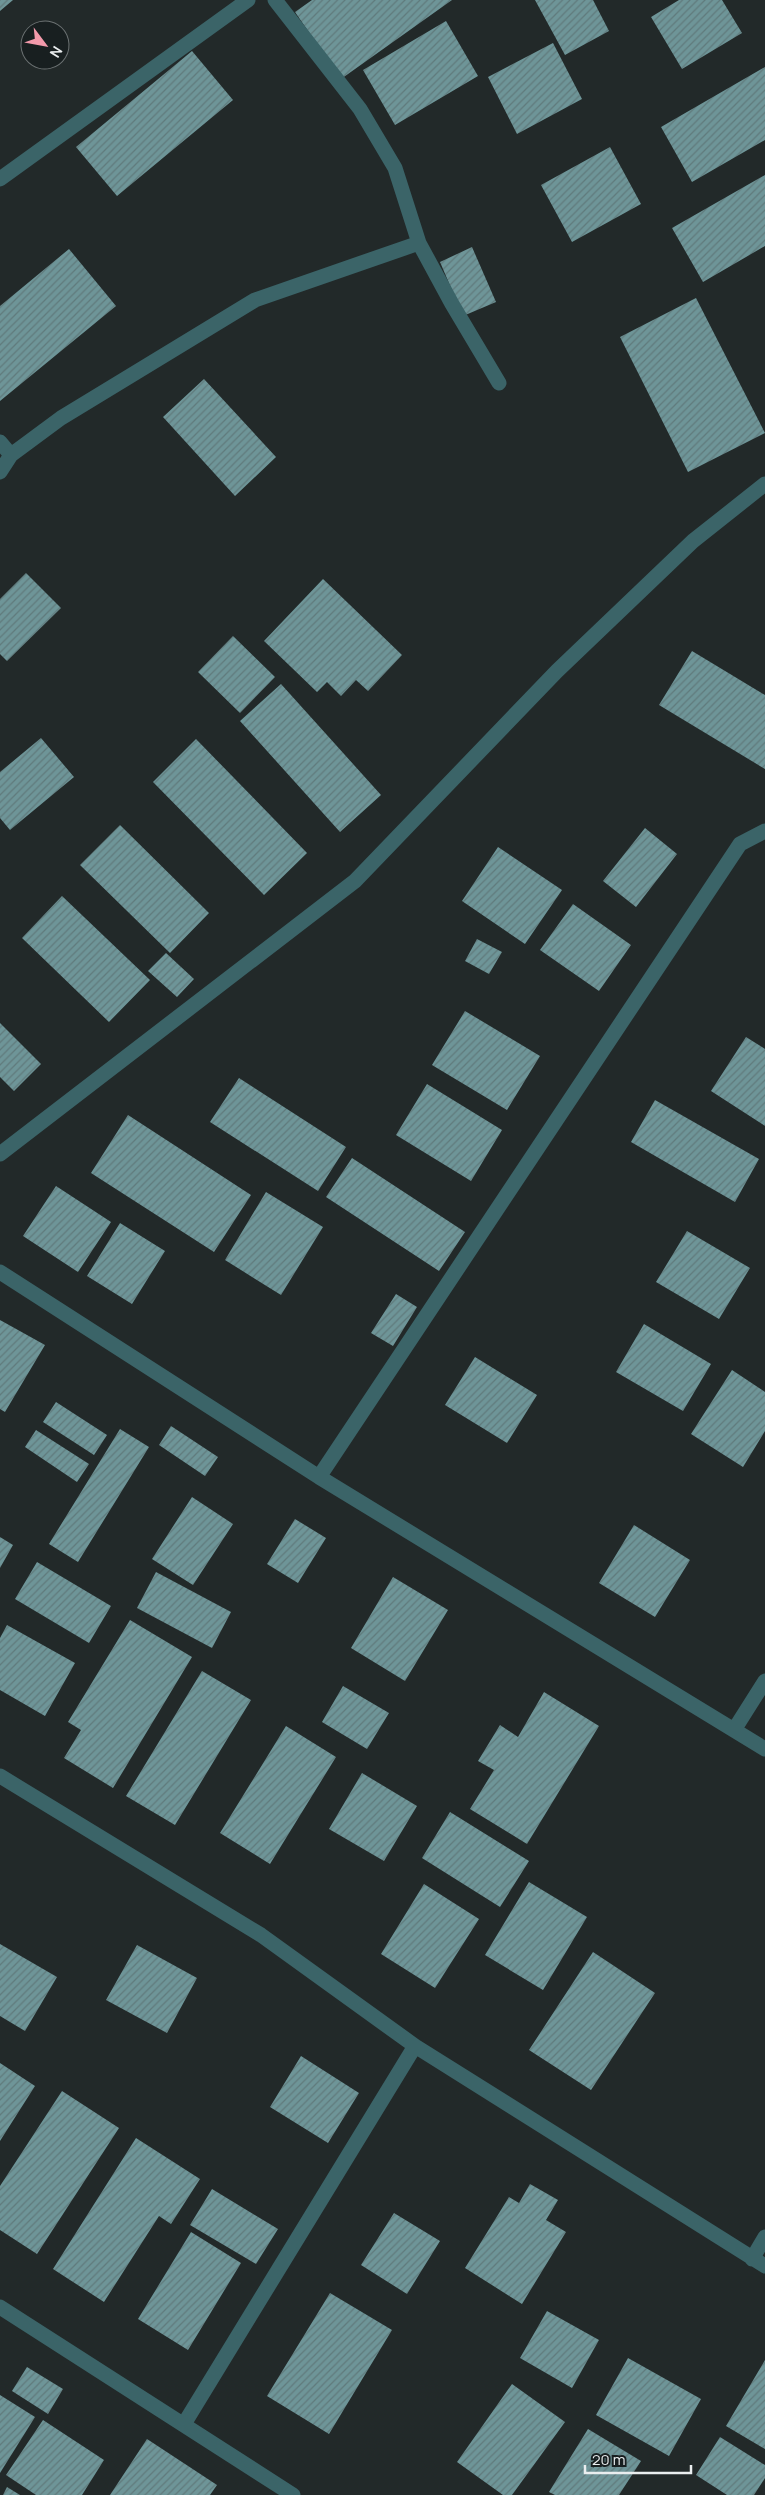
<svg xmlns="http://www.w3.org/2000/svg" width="765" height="2495" viewBox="0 0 765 2495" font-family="Manrope,sans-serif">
<defs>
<pattern id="building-hatch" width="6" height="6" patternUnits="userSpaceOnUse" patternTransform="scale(1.25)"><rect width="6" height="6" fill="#6e9598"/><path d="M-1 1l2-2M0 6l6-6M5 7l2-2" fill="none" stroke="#607a7c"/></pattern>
</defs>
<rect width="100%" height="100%" fill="#222929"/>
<path fill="url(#building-hatch)" d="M0 0H13L0 11Z
M312 0H452L341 79 295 12Z
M535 0H593L609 31 565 55Z
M679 0H722L742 33 682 69 651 17Z
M446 21 478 76 395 125 363 70Z
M553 43 582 99 517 134 488 77Z
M192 51 233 100 117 196 76 147Z
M765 67V140L692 182 661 127Z
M610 147 641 204 572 242 541 185Z
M765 175V246L703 282 672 228Z
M472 247 496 302 463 316 440 262Z
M69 249 116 306 0 401V306Z
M696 298 765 433 688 472 620 337Z
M204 379 276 457 235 496 163 417Z
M26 573 61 608 7 661 0 654V599Z
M323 579 402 655 368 691 356 680 341 696 327 682 317 692 264 641Z
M233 636 275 677 240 713 198 672Z
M692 651 765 695V769L659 705Z
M281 684 381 795 340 832 240 721Z
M41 738 74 777 10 830 0 818V772Z
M196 739 307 853 264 895 153 782Z
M120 825 209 913 170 953 80 865Z
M645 828 677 854 636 907 603 881Z
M498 847 562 890 525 944 462 901Z
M62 896 150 980 109 1022 22 938Z
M573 904 631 945 599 991 540 950Z
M477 939 502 952 489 974 465 961Z
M166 953 194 979 177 997 148 971Z
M465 1011 540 1056 507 1110 432 1065Z
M0 1023 41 1064 14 1091 0 1077Z
M746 1037 765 1049V1126L711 1091Z
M239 1078 346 1147 318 1191 210 1122Z
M427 1084 502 1130 471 1181 396 1135Z
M655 1100 759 1159 735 1202 631 1142Z
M128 1115 251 1195 214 1252 91 1173Z
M352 1158 465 1232 439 1271 326 1197Z
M56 1186 111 1222 78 1272 23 1236Z
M266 1192 323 1227 281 1295 225 1260Z
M120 1223 165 1251 132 1304 87 1276Z
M687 1231 750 1268 719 1319 656 1282Z
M396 1294 417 1307 393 1346 371 1333Z
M0 1320 45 1345 5 1412 0 1409Z
M644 1324 711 1364 683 1411 616 1372Z
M475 1357 537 1395 507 1443 445 1405Z
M732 1370 765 1392V1431L743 1467 691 1434Z
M56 1402 107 1435 94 1455 43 1422Z
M171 1426 218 1457 205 1476 159 1445Z
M120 1429 149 1447 78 1562 49 1544Z
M36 1430 89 1464 77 1482 25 1447Z
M192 1497 233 1524 193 1585 152 1559Z
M295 1519 326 1538 298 1583 267 1564Z
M634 1525 690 1560 655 1617 599 1583Z
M0 1537 13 1545 0 1568Z
M37 1562 111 1606 89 1643 15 1599Z
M156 1572 231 1612 212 1648 137 1608Z
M393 1577 448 1610 405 1681 351 1648Z
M130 1620 192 1657 113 1788 64 1758 81 1730 68 1722Z
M7 1625 75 1663 45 1716 0 1690V1638Z
M202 1671 251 1700 175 1825 126 1796Z
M343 1686 389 1713 367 1749 322 1722Z
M544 1692 599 1726 527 1844 470 1809 494 1770 478 1761 500 1725 518 1737Z
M286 1726 336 1757 270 1864 220 1833Z
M362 1773 417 1806 384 1861 329 1829Z
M450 1812 529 1861 500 1907 422 1858Z
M529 1882 587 1917 543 1990 485 1955Z
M424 1884 479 1919 435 1988 381 1954Z
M0 1944 57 1977 25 2031 0 2016Z
M137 1945 197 1978 167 2033 106 2000Z
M593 1952 655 1993 591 2090 529 2050Z
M301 2056 359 2093 328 2143 270 2107Z
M0 2063 35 2086 0 2141Z
M62 2091 119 2128 37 2254 0 2230V2186Z
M136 2138 200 2179 171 2224 159 2216 104 2302 53 2269Z
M530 2184 558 2200 546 2220 566 2232 522 2304 465 2268 509 2197 519 2203Z
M212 2189 278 2229 256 2264 190 2225Z
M394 2213 440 2241 407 2294 361 2265Z
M191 2232 241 2263 188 2350 138 2319Z
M330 2293 392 2330 329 2434 267 2396Z
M547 2311 599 2340 572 2388 520 2358Z
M628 2358 701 2399 669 2456 596 2415Z
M765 2360V2449L726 2426Z
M27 2367 63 2389 48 2414 12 2391Z
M512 2384 565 2422 512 2495H503L457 2462Z
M0 2395 35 2417 0 2473Z
M43 2420 104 2460 82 2495H36L6 2475Z
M588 2429 641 2461 619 2495H555L549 2492Z
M720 2437 765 2465V2478L754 2495H727L696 2475Z
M147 2439 217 2485 210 2495H110Z
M7 2487 20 2495H3Z"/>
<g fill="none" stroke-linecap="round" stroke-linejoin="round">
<path stroke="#3b6468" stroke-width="15" d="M275 0 360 109 395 168 419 243 452 304 499 383
M0 179 248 0
M0 442 11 455 61 418 255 300 419 243
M0 472 11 455
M0 1154 355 881 557 671 693 541 765 484
M0 1272 319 1477 765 1749
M319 1477 740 844 765 831
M734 1730 765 1681
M0 1776 261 1935 415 2046 765 2266
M752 2259 765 2237
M0 2307 293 2495
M184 2424 415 2046"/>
</g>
<g transform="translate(45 45) rotate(122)"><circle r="24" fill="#181f20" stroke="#6c7273"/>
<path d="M0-4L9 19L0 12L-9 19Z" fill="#f39aab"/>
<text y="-8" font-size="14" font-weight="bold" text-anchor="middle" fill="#eaeeef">N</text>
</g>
<path d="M585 2465v8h106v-8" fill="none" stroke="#eaeeef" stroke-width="2.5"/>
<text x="592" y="2465" font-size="15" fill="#eaeeef" stroke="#181f20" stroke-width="4" paint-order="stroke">20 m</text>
</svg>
